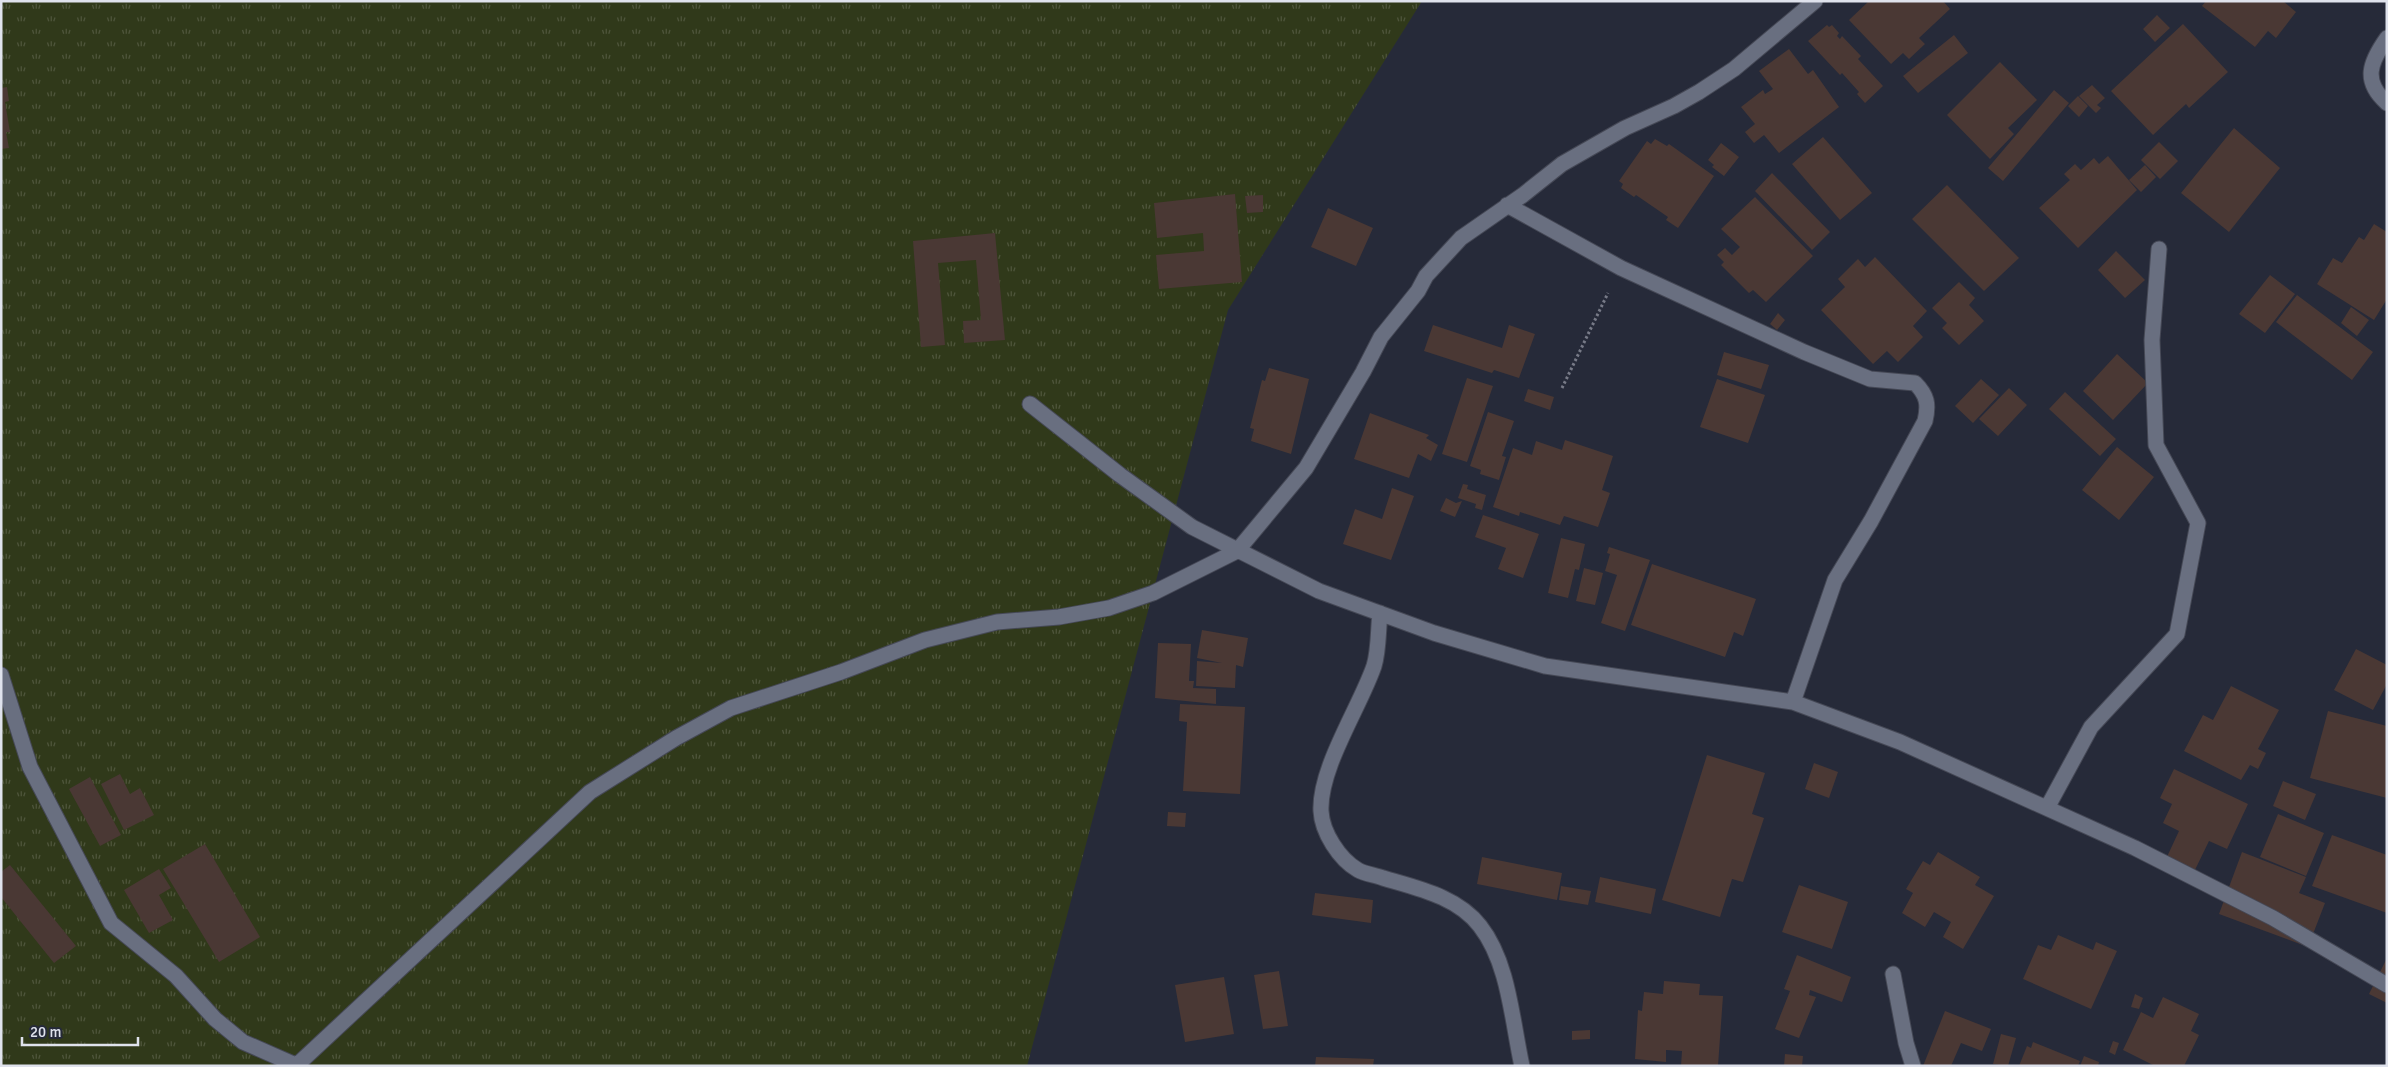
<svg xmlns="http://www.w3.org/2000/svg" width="2388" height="1067" viewBox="0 0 2388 1067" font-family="Signika,sans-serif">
<defs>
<pattern id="grass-tufts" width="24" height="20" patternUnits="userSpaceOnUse" patternTransform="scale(1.25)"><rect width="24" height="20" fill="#30391a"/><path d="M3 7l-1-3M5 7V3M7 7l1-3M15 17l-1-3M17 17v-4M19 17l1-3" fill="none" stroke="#4e553b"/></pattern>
</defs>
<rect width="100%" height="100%" fill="#262a39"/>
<path fill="url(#grass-tufts)" d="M1 1H1422L1228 310 1027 1066H1Z"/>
<path fill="#4a3834" d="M1869 1H1943L1950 9 1919 38 1925 44 1909 59 1903 53 1891 64 1849 20Z
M2206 1H2283L2296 12 2276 38 2268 31 2255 47 2202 6Z
M2157 15 2170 28 2155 42 2143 29Z
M2183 24 2228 72 2189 108 2186 104 2153 135 2111 91Z
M1827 25 1829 27 1832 25 1839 33 1837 36 1840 39 1842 36 1861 56 1858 59 1883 86 1865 103 1857 94 1859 92 1842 73 1840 75 1808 41Z
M1954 35 1968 53 1918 93 1903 76Z
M1789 49 1808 74 1813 70 1839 107 1779 153 1764 135 1754 143 1745 132 1755 124 1741 107 1763 90 1765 94 1773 89 1759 71Z
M2000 62 2037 100 2008 128 2014 134 1990 159 1947 115Z
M2092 85 2105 98 2097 105 2101 108 2096 113 2079 96Z
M7 87 9 101 5 102 10 132H6L9 148 1 149V88Z
M2054 90 2069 103 2003 181 1988 168Z
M2078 96 2088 106 2079 117 2068 106Z
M2234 128 2280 168 2229 232 2181 193Z
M1823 137 1872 193 1840 220 1792 164Z
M1655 139 1667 146 1669 144 1714 176 1678 228 1666 220 1668 217 1636 195 1634 197 1621 188 1623 184 1619 181 1647 141 1651 144Z
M2159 142 2178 161 2160 179 2141 160Z
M1721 143 1739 157 1724 176 1712 167 1714 165 1708 160Z
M2108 156 2137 190 2078 248 2039 208 2070 180 2064 174 2075 164 2081 170 2094 158 2099 164Z
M2145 165 2156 177 2141 192 2129 180Z
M1772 173 1830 232 1812 250 1755 191Z
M1947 185 2019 258 1984 291 1912 219Z
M1235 194 1242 282 1159 289 1156 255 1204 251 1203 233 1157 238 1154 203Z
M1263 195V212L1247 213 1245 196Z
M1755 197 1813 256 1766 302 1753 290 1749 293 1721 265 1724 262 1717 255 1725 248 1732 255 1740 247 1721 229Z
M1328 208 1373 228 1356 266 1311 247Z
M2374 224 2387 232V299L2374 320 2317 284 2333 258 2342 263 2359 237 2364 240Z
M995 233 1005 340 964 343 963 321 981 320 976 260 938 263 945 345 921 347 913 241Z
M2116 251 2145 280 2125 298 2098 270Z
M1875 257 1927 311 1913 326 1923 337 1898 362 1887 351 1873 364 1821 310 1845 287 1838 279 1858 259 1865 267Z
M2270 275 2295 294 2265 333 2239 314Z
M1959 282 1975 298 1969 305 1984 321 1959 345 1942 328 1947 323 1932 308Z
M2297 295 2373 352 2352 380 2276 322Z
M2351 307 2369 320 2357 336 2341 323Z
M1778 313 1785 320 1777 330 1770 324Z
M1433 325 1502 348 1509 325 1535 334 1519 378 1494 370 1492 373 1424 351Z
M1724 352 1769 365 1761 389 1717 375Z
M2117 354 2148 383 2113 420 2083 391Z
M1269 368 1309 379 1291 454 1251 441 1254 429 1250 428 1262 380 1265 381Z
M1467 378 1493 386 1467 462 1442 454Z
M1717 379 1765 395 1748 443 1700 427Z
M1981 379 1999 395 1973 423 1955 406Z
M2009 388 2027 405 1998 436 1979 419Z
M1528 389 1554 397 1550 410 1524 401Z
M2065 392 2116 439 2100 456 2049 409Z
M1488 412 1514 421 1502 456 1506 457 1499 480 1480 474 1481 470 1470 466Z
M1370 413 1429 435 1426 438 1438 445 1431 461 1418 454 1409 478 1354 459Z
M1565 440 1613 456 1602 490 1610 493 1598 527 1564 516 1560 525 1520 512 1519 516 1493 507 1513 448 1532 455 1536 441 1562 450Z
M2117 447 2154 477 2119 520 2082 490Z
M1463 484 1468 485 1467 489 1486 495 1482 510 1475 508 1476 504 1458 498Z
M1392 488 1414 496 1391 560 1343 544 1355 509 1382 519Z
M1446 498 1456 503 1462 501 1455 517 1440 511Z
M1483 515 1539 534 1523 578 1498 569 1506 548 1475 537Z
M1561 538 1585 544 1579 570 1575 569 1568 598 1548 593Z
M1609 547 1650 560 1625 631 1601 623 1617 575 1605 571 1610 554 1607 553Z
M1652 564 1756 599 1743 636 1734 632 1725 657 1631 625Z
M1584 568 1603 573 1595 605 1576 601Z
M1202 630 1248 638 1243 667 1236 665 1235 688 1196 686 1197 661 1222 663 1197 658Z
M1158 643 1191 644 1189 681H1194L1193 688 1216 689V704L1155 698Z
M2356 649 2387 665V684L2373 710 2334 690Z
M2231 686 2279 710 2258 749 2266 753 2258 769 2250 765 2241 780 2184 751 2203 715 2213 720Z
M1180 704 1245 707 1240 794 1183 791 1187 722 1179 721Z
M2328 711 2387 726V798L2310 778Z
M1707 755 1765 773 1752 814 1764 818 1743 882 1732 879 1720 917 1662 900Z
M1814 763 1838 772 1829 798 1805 789Z
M2174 769 2248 804 2227 849 2209 841 2193 874 2165 861 2179 831 2163 823 2172 804 2160 798Z
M120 774 130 794 140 788 154 815 124 830 101 784Z
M90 777 121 835 100 846 69 789Z
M2283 781 2316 794 2305 820 2273 806Z
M1168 812 1186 813 1185 827 1167 826Z
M2278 814 2324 833 2306 876 2260 857Z
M2332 835 2387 855V913L2312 886Z
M205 844 260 937 219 962 163 869Z
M1938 852 1980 877 1975 885 1994 896 1963 949 1943 937 1951 922 1934 912 1925 927 1902 913 1913 893 1906 889 1923 861 1930 865Z
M2242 852 2306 877 2299 893 2325 903 2308 947 2219 914Z
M1482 857 1562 873 1557 900 1477 884Z
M10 865 76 946 54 963 1 897V872Z
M159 869 171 888 159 895 173 920 149 933 124 890Z
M1600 877 1656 889 1651 914 1595 902Z
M1799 885 1848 902 1832 949 1782 932Z
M1561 886 1591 891 1588 905 1559 900Z
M1315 893 1373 900 1371 923 1312 915Z
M2058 935 2093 950 2096 942 2117 951 2091 1009 2023 979 2038 945 2051 950Z
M1797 955 1851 977 1842 1002 1810 990 1809 995 1816 997 1799 1038 1775 1029 1790 991 1784 989Z
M2387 958V1003L2369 994Z
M1279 971 1288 1026 1263 1029 1254 975Z
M1224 977 1234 1034 1185 1042 1175 985Z
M1664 981 1700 984 1699 995 1723 996 1718 1066H1681L1682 1051 1666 1050V1062L1635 1059 1638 1010 1642 1011 1644 992 1663 994Z
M2135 994 2143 998 2139 1009 2131 1007Z
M2163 997 2199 1014 2191 1031 2199 1035 2184 1066H2155L2123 1050 2141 1012 2153 1018Z
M1945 1011 1991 1029 1982 1051 1961 1043 1951 1066H1923Z
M1590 1030V1039L1572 1040V1031Z
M2001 1034 2016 1038 2008 1066 1993 1064Z
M2113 1041 2119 1043 2115 1055 2109 1052Z
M2033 1042 2080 1061 2078 1066H2019L2027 1046 2031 1048Z
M1785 1054 1803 1056 1802 1066H1784Z
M2084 1056 2099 1062 2098 1066H2080Z
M1316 1057 1374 1059 1373 1066H1315Z"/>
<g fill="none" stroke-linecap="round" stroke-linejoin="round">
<g stroke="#454855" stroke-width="17">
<path id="minor" d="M2387 38C2370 62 2362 81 2387 103
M1507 205 1621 268 1804 352 1870 379 1915 383C1927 395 1929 404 1925 421L1871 521 1835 580 1793 702
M1030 404 1120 475 1192 527 1319 591 1434 633 1545 666 1793 702 1900 742 2135 848 2273 918 2387 985
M1380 613C1378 630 1379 650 1374 666 1360 707 1319 768 1321 811 1322 832 1339 859 1358 870 1365 874 1375 875 1383 878 1416 888 1457 896 1480 926 1509 963 1512 1021 1522 1066
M1 675 30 767 111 923 176 976 215 1019 243 1042 298 1066
M2047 808 2091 727 2177 634 2198 523 2156 445 2152 340 2159 249
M1893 974 1906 1043 1913 1066
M297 1065 590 792 676 738 731 708 841 672 925 640 997 622 1059 617 1109 608 1153 593 1237 551 1306 468 1363 372 1381 337 1418 291 1426 276 1461 238 1523 195 1562 164 1625 128 1674 106 1699 92 1734 69 1815 1"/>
</g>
<path stroke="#777a87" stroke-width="3" stroke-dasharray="2.5 2.5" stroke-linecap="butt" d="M1562 388 1608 293"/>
<use href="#minor" stroke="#696f80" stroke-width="15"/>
</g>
<rect width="2388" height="1067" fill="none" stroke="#dfe2ec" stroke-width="5"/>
<path d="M22 1037v8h116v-8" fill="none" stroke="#dfe2ec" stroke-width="2.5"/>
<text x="30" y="1037" font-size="15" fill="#dfe2ec" stroke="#262a39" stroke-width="4" paint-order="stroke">20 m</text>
</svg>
